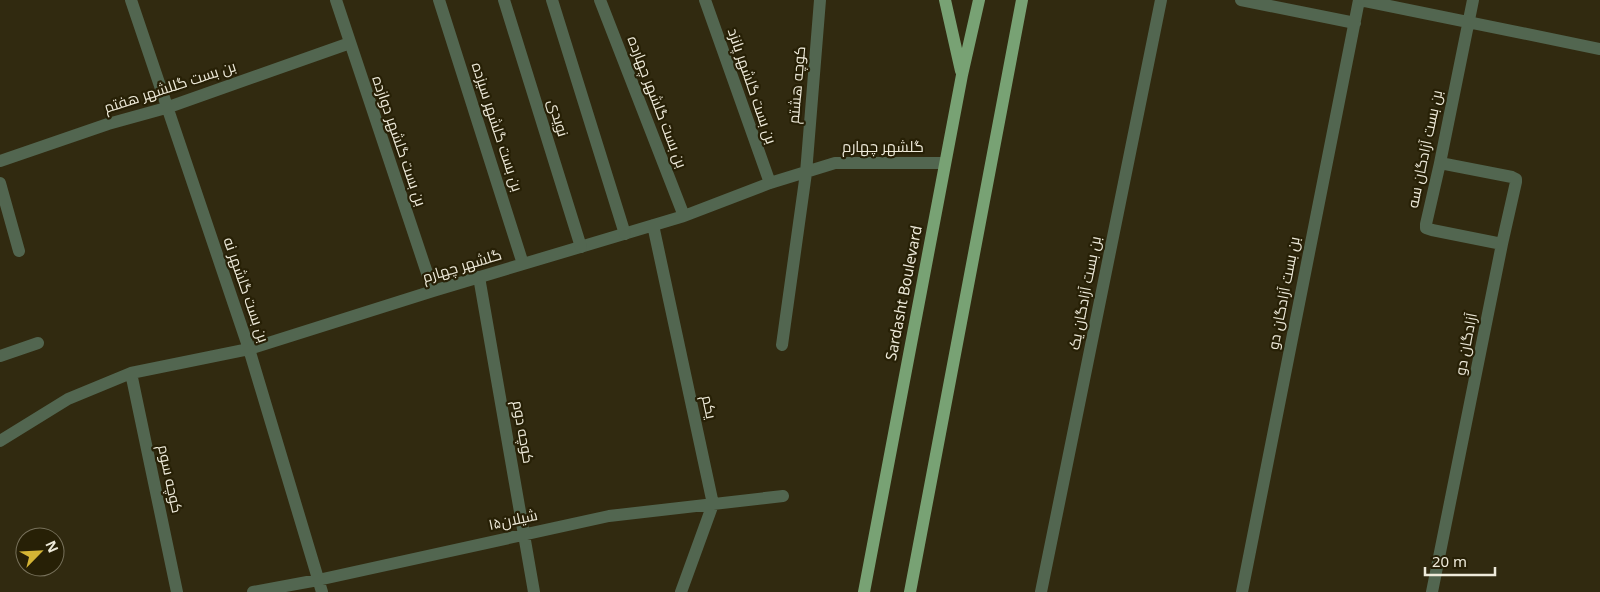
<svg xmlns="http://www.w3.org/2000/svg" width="1600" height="592" viewBox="0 0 1600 592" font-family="'Noto Sans',Cairo,sans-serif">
<rect width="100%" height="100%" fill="#312a10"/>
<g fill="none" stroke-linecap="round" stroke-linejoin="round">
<path stroke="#526650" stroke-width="12" d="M131 0 249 349 322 592
M336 0 433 291
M439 0 523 264
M600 0 684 216
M705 0 770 183
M1241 0 1355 23
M1360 0 1600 49
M1473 0 1440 163 1426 224V228L1432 230 1502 244
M0 161 108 124 166 108 350 43
M0 183 19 251
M653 225 713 504 681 592
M479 277 534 592
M782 345 806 173 820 0
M0 356 38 343
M131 373 177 592
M0 441 68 399 131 373 249 349 433 291 684 216 770 183 835 163H945
M253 592 318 580 609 516 783 496
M1041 592 1161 0
M1242 592 1359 0
M1432 592 1502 244 1516 182V179L1512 177 1440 163"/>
<path stroke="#526650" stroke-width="12" d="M504 0 581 247
M552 0 625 234"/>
<path stroke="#78a274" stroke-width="12" d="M945 0 961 71
M864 592 962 75 979 0
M910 592 1022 0"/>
</g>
<g text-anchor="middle" stroke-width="4.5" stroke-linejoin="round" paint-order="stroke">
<g font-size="15" fill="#eeeada" stroke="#272006">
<text transform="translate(797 85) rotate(-85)" y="5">کوچه هشتم</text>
<text transform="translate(752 86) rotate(71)" y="5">بن بست گلشهر پانزد</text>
<text transform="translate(170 87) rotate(-18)" y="5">بن بست گللشهر هفتم</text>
<text transform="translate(657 102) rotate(69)" y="5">بن بست گلشهر چهارده</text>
<text transform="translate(558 118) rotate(73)" y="5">نویدی</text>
<text transform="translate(497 127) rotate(72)" y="5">بن بست گلشهر سیزده</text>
<text transform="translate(399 141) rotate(71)" y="5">بن بست گلشهر دوازده</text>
<text x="883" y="152">گلشهر چهارم</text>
<text transform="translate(1425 149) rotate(-78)" y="5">بن بست آزادگان سه</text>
<text transform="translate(462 266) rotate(-17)" y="5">گلشهر چهارم</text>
<text transform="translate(246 290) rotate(71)" y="5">بن بست گلشهر نه</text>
<text transform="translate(904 293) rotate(-79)" y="5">Sardasht Boulevard</text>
<text transform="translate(1085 293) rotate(-79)" y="5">بن بست آزادگان یک</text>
<text transform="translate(1284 293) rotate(-79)" y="5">بن بست آزادگان دو</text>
<text transform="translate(1466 344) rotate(-79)" y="5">آزادگان دو</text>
<text transform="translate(709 407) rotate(78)" y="5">یکم</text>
<text transform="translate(523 432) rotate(80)" y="5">کوچه دوم</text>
<text transform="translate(170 479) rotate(78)" y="5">کوچه سوم</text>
<text transform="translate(513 520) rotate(-12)" y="5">شیلان۱۵</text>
</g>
</g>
<g transform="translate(40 552) rotate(66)"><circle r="24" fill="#272006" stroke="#77715b"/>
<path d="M0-4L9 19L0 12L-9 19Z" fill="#d5b535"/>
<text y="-8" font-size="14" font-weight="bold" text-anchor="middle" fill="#eeeada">N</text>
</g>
<path d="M1425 567v8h70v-8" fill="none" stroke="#eeeada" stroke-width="2.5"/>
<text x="1432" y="567" font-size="15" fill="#eeeada" stroke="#272006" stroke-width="4" paint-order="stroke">20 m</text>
</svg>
